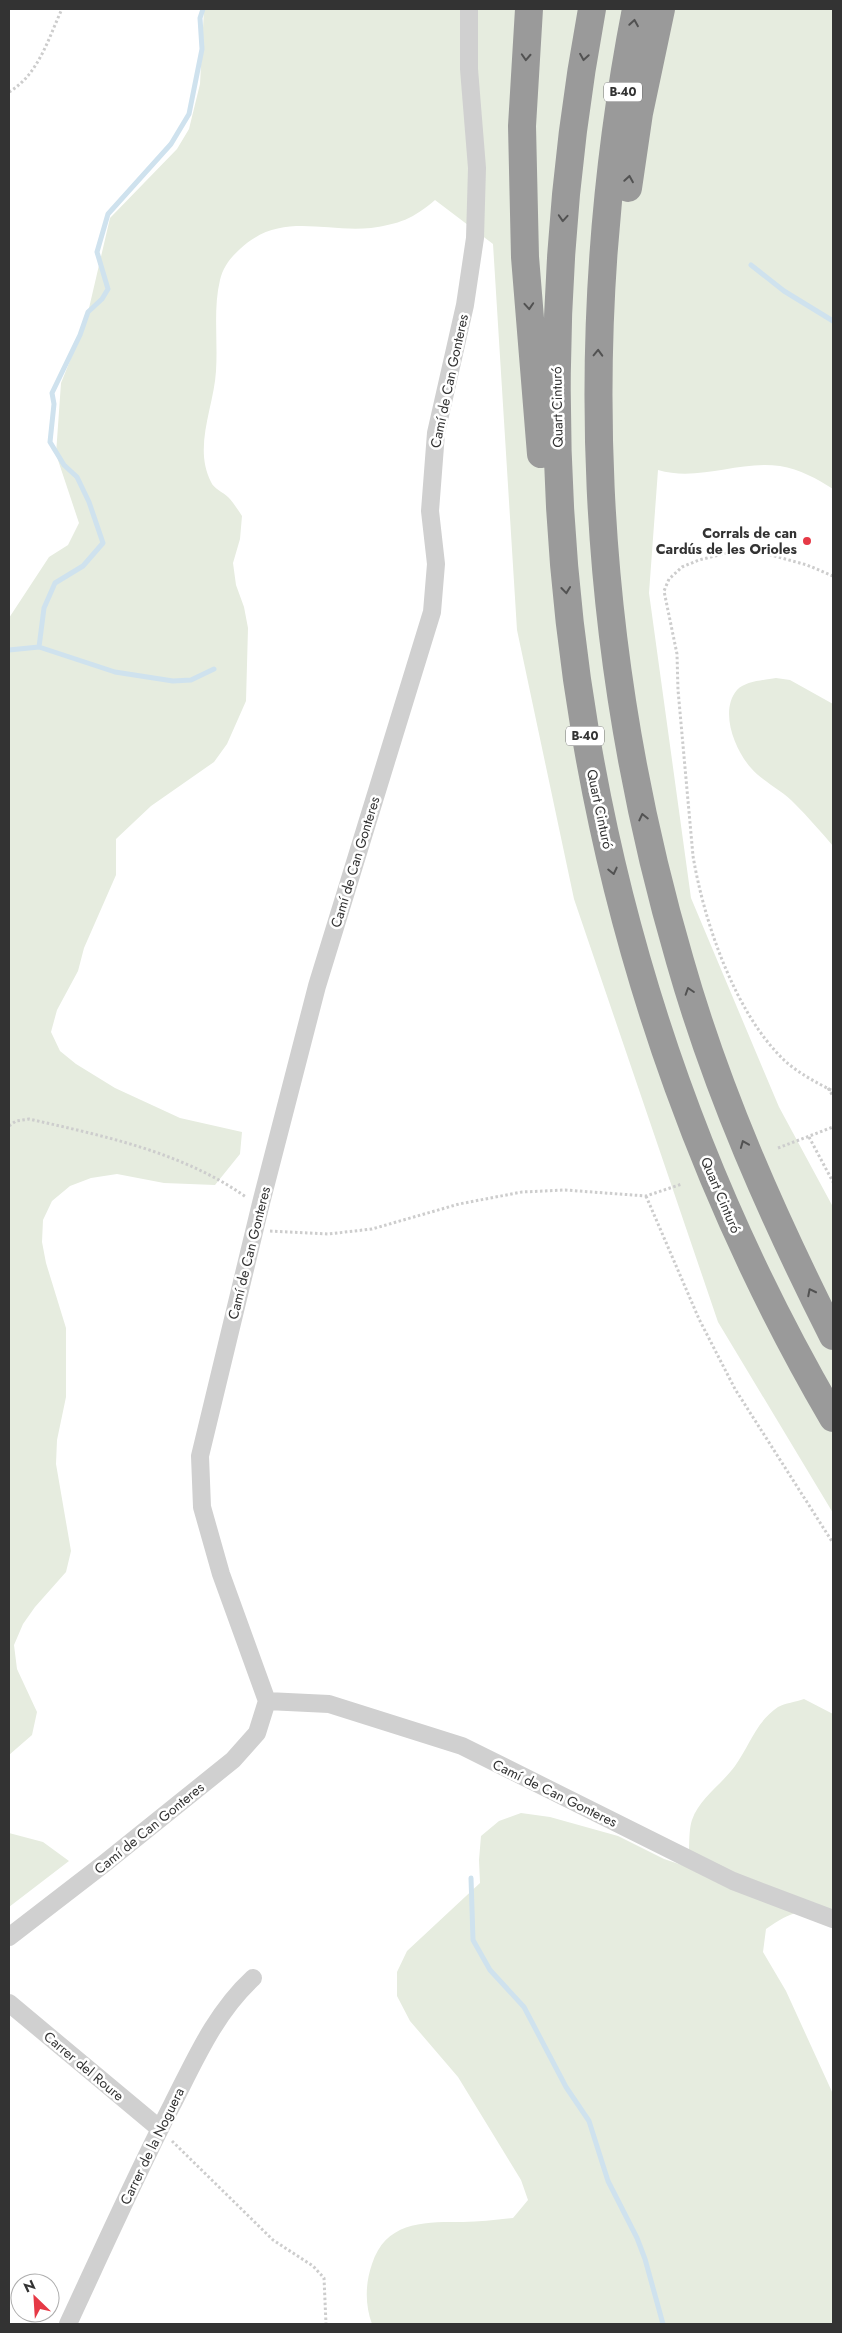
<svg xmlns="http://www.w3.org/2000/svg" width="842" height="2333" viewBox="0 0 842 2333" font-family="Jost,sans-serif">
<rect width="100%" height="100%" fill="#fff"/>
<path fill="#e6ecdf" d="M204 9H833V489C817 479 800 469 780 466 739 460 699 482 658 470L649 593 691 898 779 1107 833 1207V1513L718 1322 574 899 517 630 493 244 435 200C413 219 399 224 371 228 325 233 280 211 240 249 231 257 223 267 220 280 213 309 218 341 216 371 214 407 193 447 211 482 214 489 223 492 228 497 233 502 238 510 242 516L240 539 233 563 236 585 244 607 248 628 246 701 227 744 214 762 151 806 116 839V875L84 948 78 971 57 1010 51 1032 60 1051 76 1064 115 1088 180 1118 242 1132 240 1154 215 1185 164 1183 117 1174 91 1178 70 1186 52 1201 43 1220 42 1242 46 1263 66 1328V1397L57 1440 56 1464 71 1551 66 1572 35 1607 23 1624 14 1645 17 1669 37 1712 32 1735 9 1755V618L49 557 68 545 79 523 56 454 61 383 86 321 110 218 177 149 189 129 200 84Z
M776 678 790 680 833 704V846C821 832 808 817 795 804 782 790 763 782 751 768 735 750 719 711 737 690 745 681 765 680 776 678Z
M804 1699 833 1714V1910C801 1910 793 1910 766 1929L763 1952 786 1991 833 2094V2324H372C365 2305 365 2284 372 2264 386 2221 424 2222 463 2222 480 2222 496 2220 513 2218L528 2200 521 2180 458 2077 410 2021 397 1996V1972L407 1951 480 1883 479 1860 481 1836 499 1821 521 1813 550 1817 618 1836 664 1859 688 1867C690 1854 688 1831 692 1820 699 1799 722 1784 735 1766 750 1745 755 1723 778 1707 785 1703 796 1702 804 1699Z
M9 1833 43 1842 69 1861 9 1907Z"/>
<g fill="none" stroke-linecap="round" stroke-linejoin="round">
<path stroke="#cfe2ee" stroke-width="5" d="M751 265 784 291 833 321
M39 647 115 672 173 681 191 680 214 669
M9 650 39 647 44 608 55 583 83 566 103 543 89 502 77 477 64 465 50 442 54 404 52 393 80 335 88 312 102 299 108 289 97 252 108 214 171 144 189 114 202 49 200 18 203 9
M471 1878 473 1940 490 1970 524 2007 566 2087 589 2121 608 2181 637 2238 645 2259 663 2324"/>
<path stroke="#cdcdcd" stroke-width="3" stroke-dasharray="2.5 2.5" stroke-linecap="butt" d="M9 92C39 74 48 39 62 9
M833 576 807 565 760 552 727 553 699 560 682 567 669 579 664 591 677 654 678 690 693 856C704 922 735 1013 784 1060 798 1073 817 1083 833 1091
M828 1088 833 1096
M9 1126 16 1121 29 1119C104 1136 182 1152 246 1197
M809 1137 833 1182
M778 1148 833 1127
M646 1196 699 1319 735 1389 833 1543
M270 1231 328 1234 372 1229 459 1204 522 1192 565 1190 646 1196 682 1184
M172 2141 273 2240 313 2266 324 2278 326 2324"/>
<path stroke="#d0d0d0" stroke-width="18" d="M267 1701 329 1704 462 1746 733 1881 833 1919
M9 1937 105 1863 233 1760 257 1733 267 1701 221 1574 202 1507 200 1456 261 1203 317 986 432 612 436 564 430 511 436 433 465 305 475 238 477 168 469 69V9
M9 2003 160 2129
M68 2324C102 2251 135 2177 172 2105 195 2060 215 2013 253 1978"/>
<path stroke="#9a9a9a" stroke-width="28" d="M529 9 522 126 525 257 541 454
M592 9C502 493 585 993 833 1418
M636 9C574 327 589 650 680 961 717 1091 772 1215 833 1336
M628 188 639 113 661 9"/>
</g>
<defs><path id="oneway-chevron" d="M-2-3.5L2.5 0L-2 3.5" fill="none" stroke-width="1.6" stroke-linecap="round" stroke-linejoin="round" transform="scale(1.25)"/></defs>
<g stroke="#525252">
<use href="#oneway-chevron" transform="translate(634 23) rotate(-81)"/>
<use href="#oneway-chevron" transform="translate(526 57) rotate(93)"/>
<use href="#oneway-chevron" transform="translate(584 57) rotate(99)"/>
<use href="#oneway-chevron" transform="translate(629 179) rotate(-81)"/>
<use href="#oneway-chevron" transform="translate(563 218) rotate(94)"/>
<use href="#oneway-chevron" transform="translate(529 306) rotate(86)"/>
<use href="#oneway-chevron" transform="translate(598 353) rotate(-88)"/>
<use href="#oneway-chevron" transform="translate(566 590) rotate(84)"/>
<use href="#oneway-chevron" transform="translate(643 817) rotate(-103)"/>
<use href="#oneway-chevron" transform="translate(613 871) rotate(77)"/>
<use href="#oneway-chevron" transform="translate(689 991) rotate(-108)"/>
<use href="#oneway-chevron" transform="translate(744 1144) rotate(-112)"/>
<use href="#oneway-chevron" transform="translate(811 1292) rotate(-117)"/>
</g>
<circle fill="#e63946" stroke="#fff" stroke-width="2" cx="807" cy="541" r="5"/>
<g text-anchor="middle" stroke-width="5" stroke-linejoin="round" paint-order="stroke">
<g fill="#fff" stroke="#707070" stroke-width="1">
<rect x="604" y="82.5" width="38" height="19" rx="4"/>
<rect x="566" y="726.5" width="38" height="19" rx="4"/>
</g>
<g font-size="12" font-weight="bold" fill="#333">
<text x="623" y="96">B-40</text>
<text x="585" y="740">B-40</text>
</g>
<g font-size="14" fill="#333" stroke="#fff">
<text transform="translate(449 381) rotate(-78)" y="5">Camí de Can Gonteres</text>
<text transform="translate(557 407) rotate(-91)" y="5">Quart Cinturó</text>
<text transform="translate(600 809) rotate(78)" y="5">Quart Cinturó</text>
<text transform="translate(355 862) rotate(-73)" y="5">Camí de Can Gonteres</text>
<text transform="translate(721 1195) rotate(67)" y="5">Quart Cinturó</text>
<text transform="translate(249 1253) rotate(-76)" y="5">Camí de Can Gonteres</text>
<text transform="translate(555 1793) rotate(26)" y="5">Camí de Can Gonteres</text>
<text transform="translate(149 1828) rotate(-39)" y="5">Camí de Can Gonteres</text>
<text transform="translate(84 2066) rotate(40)" y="5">Carrer del Roure</text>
<text transform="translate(152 2146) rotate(-64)" y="5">Carrer de la Noguera</text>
</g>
<g font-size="14" font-weight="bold" fill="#333" stroke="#fff" text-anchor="end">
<text x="797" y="538">Corrals de can<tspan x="797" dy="16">Cardús de les Orioles</tspan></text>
</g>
</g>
<rect width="842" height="2333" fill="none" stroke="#333333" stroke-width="20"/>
<g transform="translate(35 2298) rotate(335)"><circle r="24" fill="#ffffff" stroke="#adadad"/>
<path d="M0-4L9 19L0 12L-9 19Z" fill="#e63946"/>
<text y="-8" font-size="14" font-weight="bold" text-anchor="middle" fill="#333333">N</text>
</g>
</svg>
